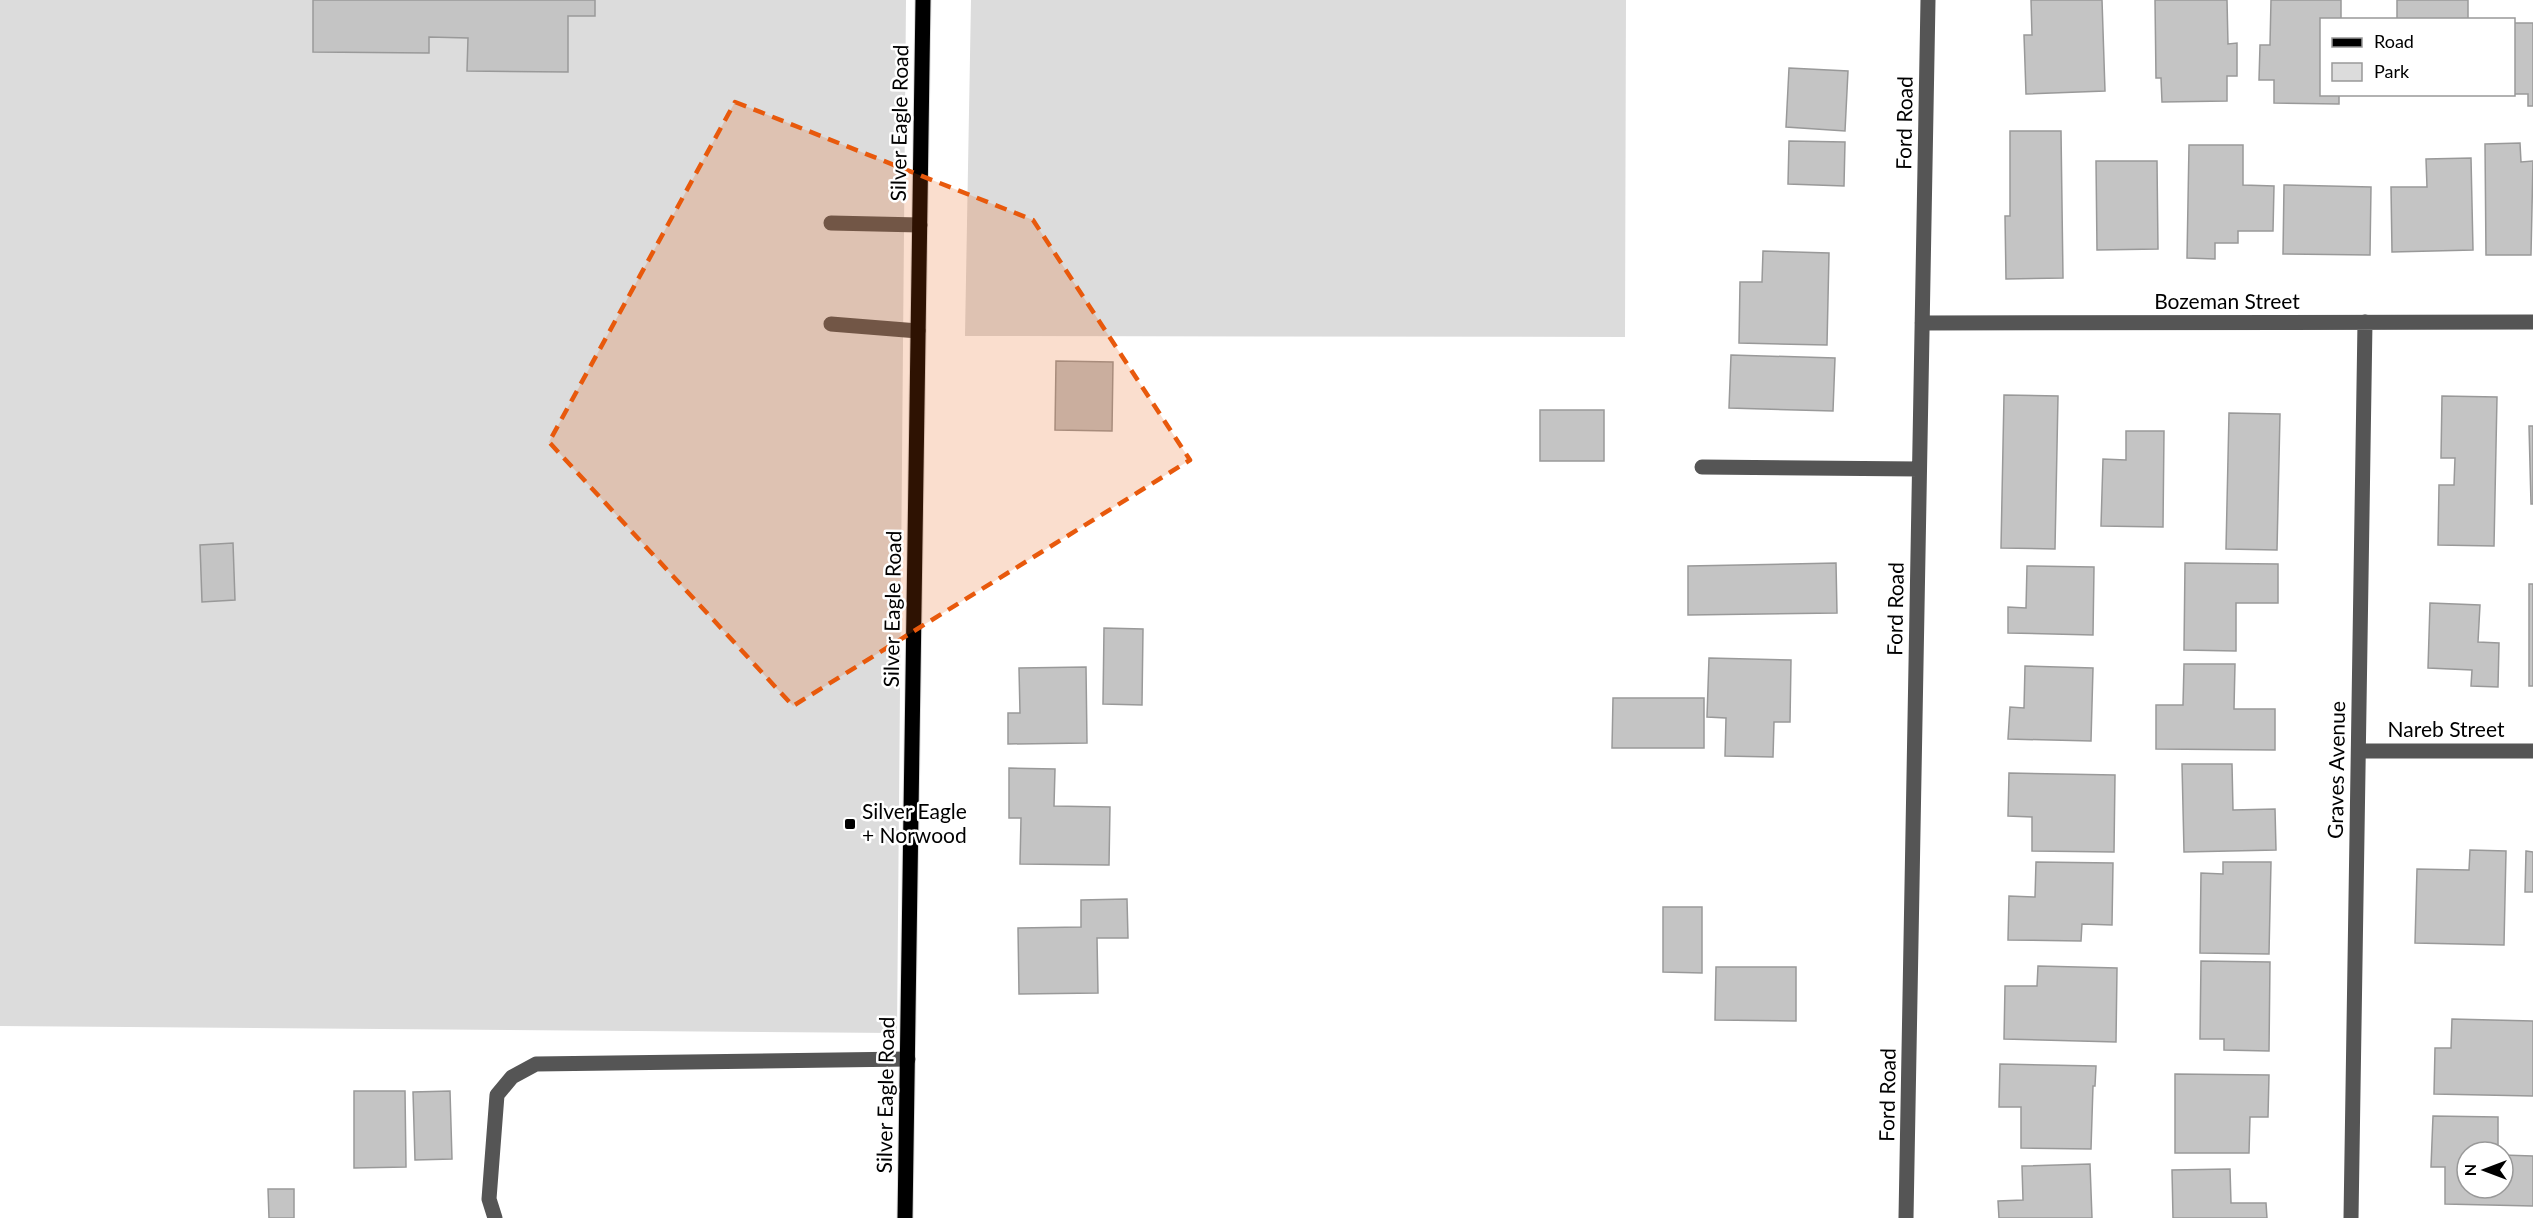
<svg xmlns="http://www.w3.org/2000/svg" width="2533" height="1218" viewBox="0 0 2533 1218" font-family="Lato,sans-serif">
<rect width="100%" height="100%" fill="#fff"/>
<path fill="#dcdcdc" d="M0 0H906L897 1033 0 1026Z
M971 0H1626L1625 337 965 336Z"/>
<path fill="#c4c4c4" stroke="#999" stroke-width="1.5" d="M313 0H595V16H568V72L467 71 468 38 429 37V53L313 52Z
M2031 0H2102L2105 91 2026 94 2024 35H2032Z
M2155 0H2227L2228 44 2237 43V76H2227V101L2162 102 2161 78H2156Z
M2271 0H2341V20H2322V94H2339V104L2274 103V80H2259L2260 45H2270Z
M2397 0H2468V20H2397Z
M2514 23H2533V106H2528V94H2514Z
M1789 68 1848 71 1845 131 1786 127Z
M2010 131H2061L2063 278 2006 279 2005 216H2010Z
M1789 141 1845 142 1844 186 1788 184Z
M2520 143 2521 162 2533 161 2531 255H2486L2485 144Z
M2189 145H2243V185L2274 186 2273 231H2238V243H2215V259L2187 258Z
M2471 158 2473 250 2392 252 2391 187H2427L2426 159Z
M2096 161H2157L2158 249 2097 250Z
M2284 185 2371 187 2370 255 2283 254Z
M1763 251 1829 253 1827 345 1739 343 1740 282H1762Z
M1731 355 1835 358 1833 411 1729 408Z
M1056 361 1113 362 1112 431 1055 430Z
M2004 395 2058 396 2055 549 2001 548Z
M2442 396 2497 397 2494 546 2438 545 2439 485H2454L2455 458H2441Z
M1540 410H1604V461H1540Z
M2229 413 2280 414 2277 550 2226 549Z
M2529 426H2533V504H2531Z
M2126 431H2164L2163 527 2101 526 2103 459 2126 460Z
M233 543 235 600 202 602 200 545Z
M1836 563 1837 613 1688 615V566Z
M2185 563 2278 564V603H2236V651L2184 650Z
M2027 566 2094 567 2093 635 2008 633V607L2026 608Z
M2529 584H2533V686H2529Z
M2430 603 2480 605 2478 642 2499 643 2498 687 2471 686 2472 670 2428 668Z
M1104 628 1143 629 1142 705 1103 704Z
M1709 658 1791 660 1790 722H1774L1773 757 1725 756 1726 718 1707 717Z
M2184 664H2235L2234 709H2275V750L2156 749V705H2183Z
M2025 666 2093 668 2091 741 2008 739 2010 707 2024 708Z
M1086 667 1087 743 1008 744V713H1020L1019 668Z
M1613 698H1704V748H1612Z
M2182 764H2232L2233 810 2275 809 2276 850 2184 852Z
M1009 768 1055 769 1054 806 1110 807 1109 865 1020 864 1021 818H1009Z
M2009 773 2115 775 2114 852 2032 851V817L2008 816Z
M2470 850 2506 851 2504 945 2415 943 2417 869 2469 870Z
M2526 851 2533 852V892H2525Z
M2036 862 2113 863 2112 925 2082 924 2081 941 2008 940 2009 896 2035 897Z
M2223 862H2271L2269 954 2200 953 2201 873 2223 874Z
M1127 899 1128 938H1097L1098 993 1019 994 1018 928 1081 927V900Z
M1663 907H1702V973L1663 972Z
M2201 961 2270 962 2269 1051 2224 1050V1039H2200Z
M2038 966 2117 968 2116 1042 2004 1039 2005 986H2037Z
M1716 967H1796V1021L1715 1020Z
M2452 1019 2533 1021V1096L2434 1094 2435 1048H2451Z
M2000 1064 2096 1066 2095 1086H2093L2091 1149 2021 1148V1107H1999Z
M2175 1074 2269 1075 2268 1117H2250L2249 1153H2175Z
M354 1091H405L406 1167 354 1168Z
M450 1091 452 1159 415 1160 413 1092Z
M2433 1116 2498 1117V1152H2467V1188H2503V1155L2533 1156V1206L2445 1204V1167H2431Z
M2090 1164 2092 1218H1999L1998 1201 2023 1200 2022 1166Z
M2230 1169 2231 1203H2266L2267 1218H2173L2172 1170Z
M268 1189H294V1218H269Z"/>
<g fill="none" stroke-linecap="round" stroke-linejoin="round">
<g stroke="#dbdbdb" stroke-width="17">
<path id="major" d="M905 1218 923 0"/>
</g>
<path stroke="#555" stroke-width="15" d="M831 223 920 225
M1922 323 2533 322
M831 324 918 331
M1702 467 1919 469
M2359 751H2533
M495 1218 489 1199 497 1095 512 1077 536 1064 908 1059
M1906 1218 1928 0
M2351 1218 2365 322"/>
<use href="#major" stroke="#000" stroke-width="15"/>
</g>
<path fill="#e8590c" fill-opacity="0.2" stroke="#e8590c" stroke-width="4.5" stroke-dasharray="12 8" stroke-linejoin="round" d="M735 102 1033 220 1190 460 793 706 549 442Z"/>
<rect fill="#000" stroke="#fff" stroke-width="2" x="844" y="818" width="12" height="12" rx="3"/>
<g text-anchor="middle" stroke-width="5" stroke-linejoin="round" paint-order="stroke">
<g font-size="21" fill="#000" stroke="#fff">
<text transform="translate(900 123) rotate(-89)" y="7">Silver Eagle Road</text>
<text transform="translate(1905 123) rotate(-89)" y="7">Ford Road</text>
<text x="2227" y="309">Bozeman Street</text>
<text transform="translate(893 609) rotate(-89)" y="7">Silver Eagle Road</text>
<text transform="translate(1896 609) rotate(-89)" y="7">Ford Road</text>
<text x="2446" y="737">Nareb Street</text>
<text transform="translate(2337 770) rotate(-89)" y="7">Graves Avenue</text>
<text transform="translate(886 1095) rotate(-89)" y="7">Silver Eagle Road</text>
<text transform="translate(1888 1095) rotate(-89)" y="7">Ford Road</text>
</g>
<g font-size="21" fill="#000" stroke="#fff" text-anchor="start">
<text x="862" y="819">Silver Eagle<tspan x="862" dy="24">+ Norwood</tspan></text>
</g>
</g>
<rect x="2320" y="18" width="195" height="78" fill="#ffffff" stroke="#999999" stroke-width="1.5"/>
<rect x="2332" y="38" width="30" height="9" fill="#000000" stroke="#999999" stroke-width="1.5"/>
<text x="2374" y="48" font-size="18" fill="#000000">Road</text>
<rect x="2332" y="63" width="30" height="18" fill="#dcdcdc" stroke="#999999" stroke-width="1.5"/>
<text x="2374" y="78" font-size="18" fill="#000000">Park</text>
<g transform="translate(2485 1170) rotate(270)"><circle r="28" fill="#ffffff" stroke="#999999" stroke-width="1.5"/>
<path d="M0-4.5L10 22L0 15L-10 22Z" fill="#000000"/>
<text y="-9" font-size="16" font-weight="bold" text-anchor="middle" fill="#000000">N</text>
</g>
</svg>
